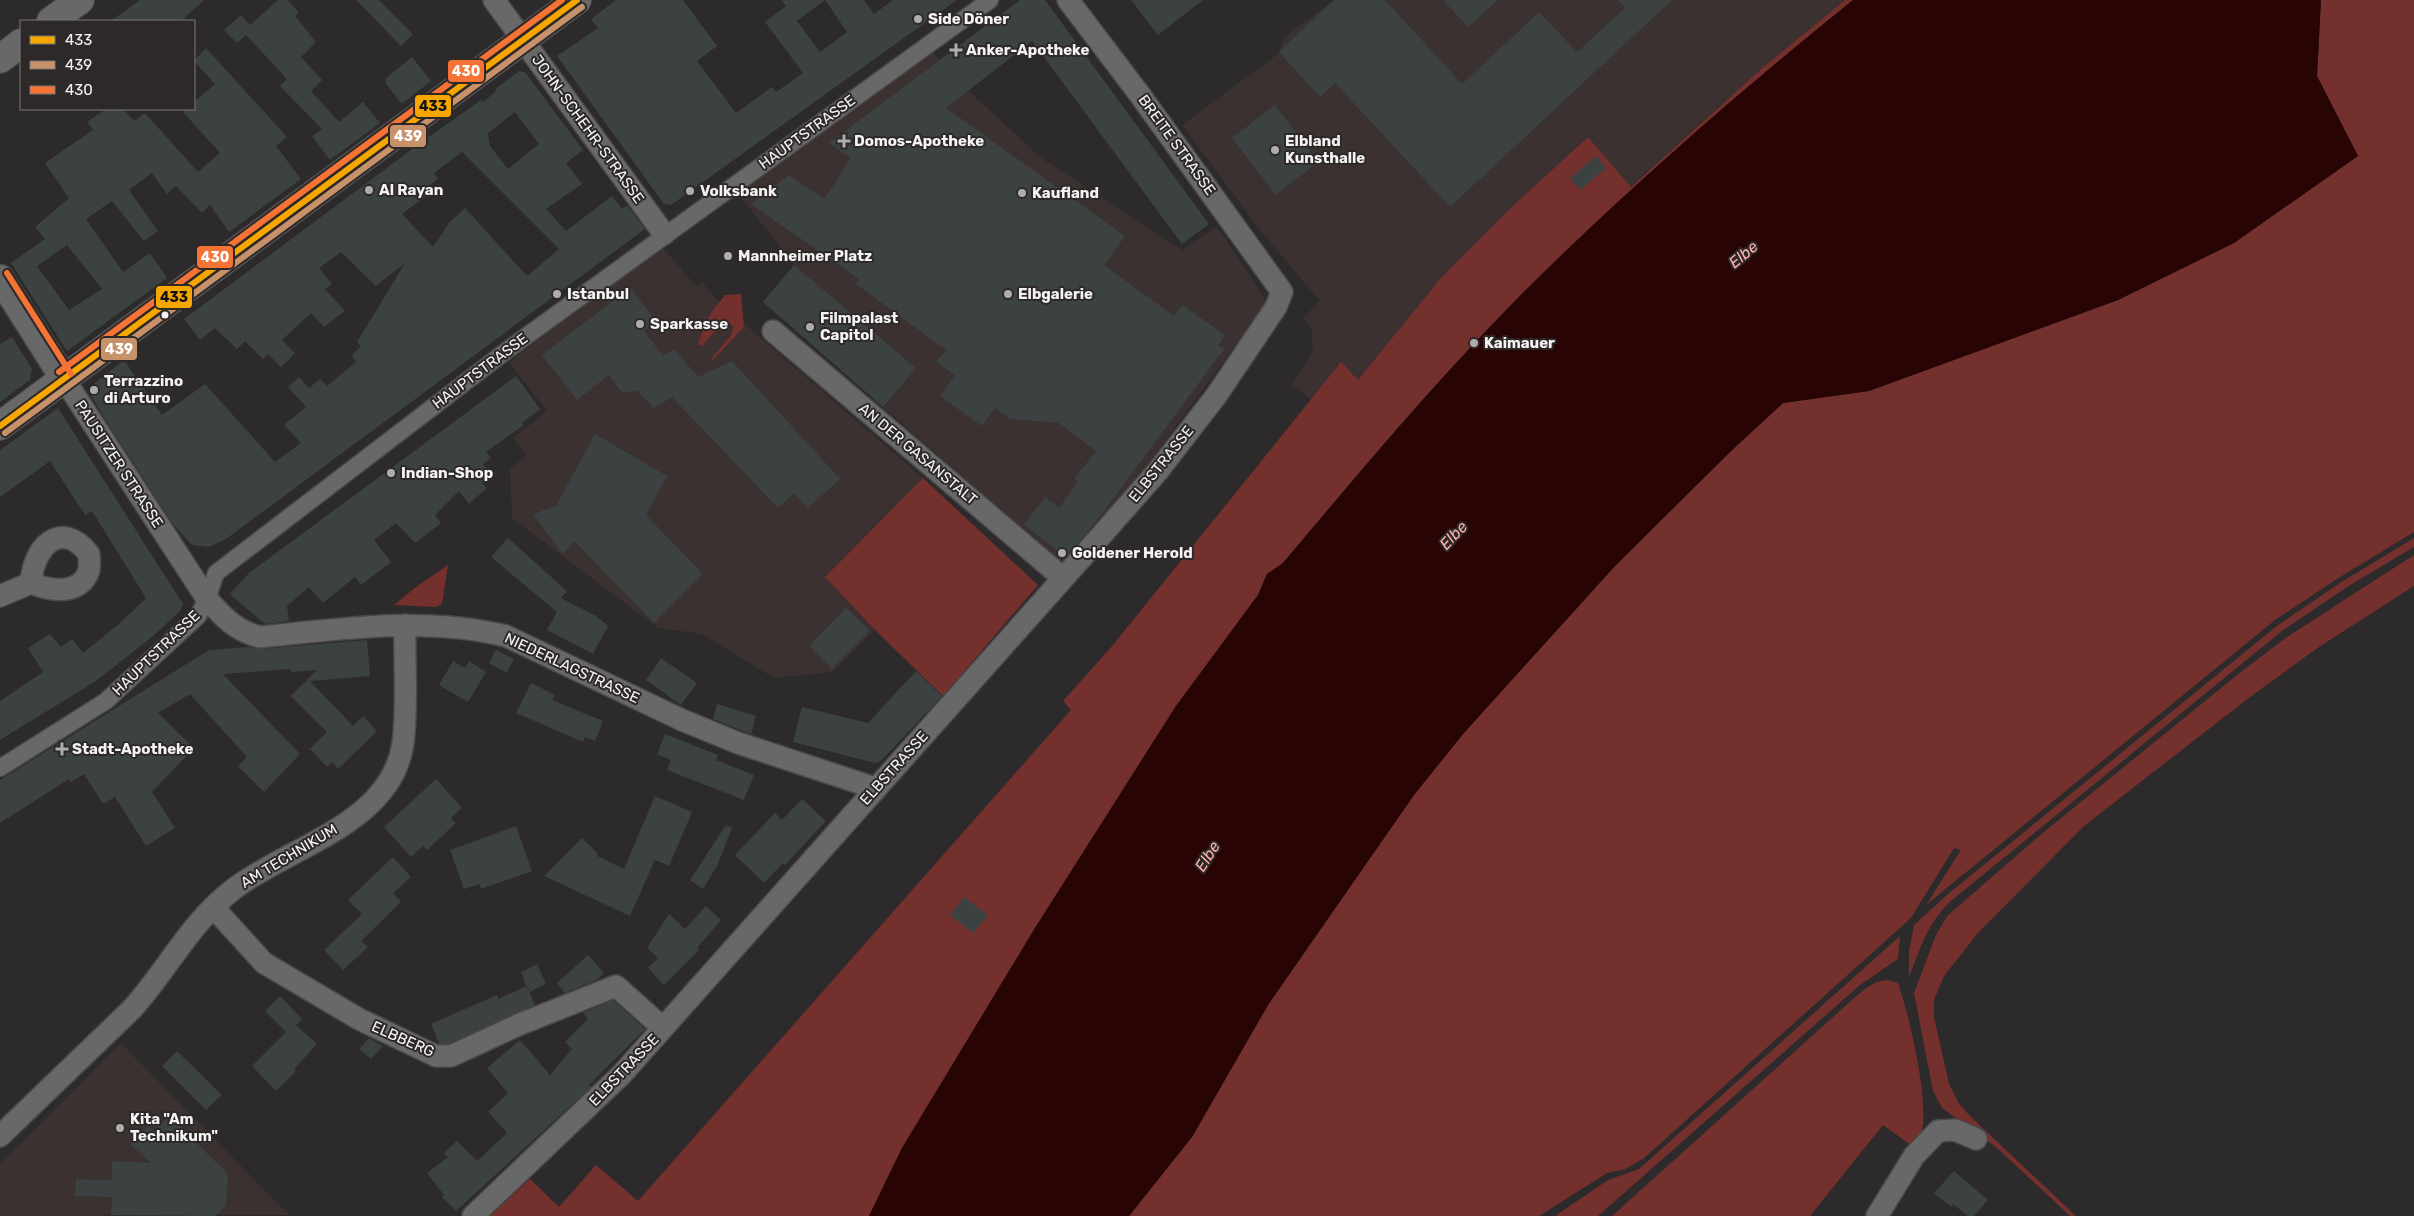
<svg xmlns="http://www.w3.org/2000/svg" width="2414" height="1216" viewBox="0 0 2414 1216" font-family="Rubik,sans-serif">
<rect width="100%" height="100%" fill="#2c2a2a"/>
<path fill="#3a3130" d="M1334 0H1845L1761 69 1630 187 1378 396 1316 403 1292 385 1313 351 1311 327 1303 318 1320 301 1263 234 1182 125 1279 53 1283 38Z
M931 50 956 79 1040 157 1182 250 1217 226 1267 302 1135 482 1065 566 763 302 794 265 738 193Z
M662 247 697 287 702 282 719 302 923 478 825 577 875 630 832 672 774 678 702 634 658 628 512 518 510 469 526 456 513 438 547 411 509 362Z
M121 1043 289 1215 0 1216V1164Z"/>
<path fill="#74302d" d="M1845 0H1853C1746 88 1641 178 1541 275 1449 365 1365 465 1283 563L1267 574 1258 595 1176 706 1035 928 902 1148 869 1216H490L530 1179 559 1207 596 1165 638 1201 1071 710 1063 701 1113 645 1341 362 1358 380 1441 278 1516 203 1588 137 1631 187 1761 69Z
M2321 0H2414V532L2340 577 2275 620 1926 905 1961 850 1954 848 1911 918 1643 1159 1625 1169 1607 1173 1539 1216H1129L1192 1137 1268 1005 1414 795 1463 734 1615 566 1730 452 1783 403 1869 391 2118 300 2234 243 2358 156 2317 76Z
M741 294 744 327 712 361 711 359 732 334 733 326 728 322 722 323 702 346 698 344C706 319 709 315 725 295Z
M923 478 1038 585 943 696 875 630 825 577Z
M2414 538V547L2347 587 2282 631 1951 901C1927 924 1921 947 1909 977V951L1914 925 1948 894 2278 625 2343 581Z
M2414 555V586L2319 647 2254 694 2084 826 1978 933 1944 976 1934 1000V1017L1949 1084 1958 1102 1970 1116 2076 1216H2070L1996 1147 1942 1108 1933 1091 1914 993 1936 935 1947 916 2045 831 2242 671 2287 637Z
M448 565 442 604 436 607 394 605 416 587Z
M1900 936 1898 959 1860 985 1598 1216H1555L1608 1180 1639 1169Z
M1887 980 1898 983C1909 1015 1932 1108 1920 1138 1918 1142 1915 1144 1912 1146L1883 1125 1810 1216H1612L1862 991 1876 982Z"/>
<path fill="#280405" d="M1853 0H2321L2317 76 2358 156 2234 243 2118 300 1869 391 1783 403 1730 452 1615 566 1463 734 1414 795 1268 1005 1192 1137 1129 1216H869L902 1148 1035 928 1176 706 1258 595 1267 574 1283 563C1366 465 1449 365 1541 275 1640 178 1745 87 1853 0Z"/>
<path fill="#3c4242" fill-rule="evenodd" d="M140 0H204L181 21H111Z
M278 0H288L299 13 295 16 316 42 301 57 322 80 311 91 339 122 363 102 380 123 330 160 312 136 322 129 280 86 287 79 246 35 237 43 224 30 241 15 250 25Z
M356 0H379L413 34 401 46Z
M616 0H683L717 46 697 61 736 113 772 87 776 92 803 73 765 22 786 6 782 0H864L874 14 893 0H957L671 205 664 204 557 56 598 28 591 19ZM825 0 847 32 820 52 797 21Z
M1020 0H1045L1209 224 1182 244 1032 41 946 108 1125 236 1104 265 1174 316 1182 305 1225 335 1218 345 1224 349 1095 523 1066 557 1024 525 1045 497 1059 508 1078 482 1074 479 1096 451 1059 423 1010 419 995 408 982 426 940 396 955 375 936 362 946 350 856 284 859 279 751 204 789 175 824 199 840 176 850 158 829 143Z
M1131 0H1203L1158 35Z
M1334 0H1385L1462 84 1539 12 1577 52 1625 8 1618 0H1672L1450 207 1335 83 1320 97 1279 52Z
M1443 0H1498L1468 27Z
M206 48 287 137 276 146 301 179 229 232 210 205 202 213 176 186 167 194 152 173 129 190 158 231 144 241 112 201 86 219 123 272 150 253 167 278 67 351 11 263 45 239 35 227 69 198 45 163 93 130 87 122 106 109H123L134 121 145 113 198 172 220 153 183 112 187 109H194V102L215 84 194 61ZM67 245 102 289 69 310 37 266Z
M412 57 431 81 402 104 386 84V78Z
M519 71 525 72 583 150 566 163 582 184 546 209 566 231 612 196 622 209 627 205 645 229 226 539 209 547 192 545 173 524 105 419 89 392 91 386 124 360 162 415 205 384 275 462 301 443 284 425 306 407 288 387 299 377 309 388 320 379 327 386 356 362 352 355 361 346 357 342 405 263 376 286 341 252 319 268 332 284 325 289 345 311 324 327 311 313 282 340 295 353 281 367 268 354 263 359 245 341 237 349 215 328 200 340 184 319 423 141 481 100 483 102 496 91 495 89ZM515 112 539 144 508 169 490 146 488 133ZM462 152 559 249 527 276 465 208 449 223 433 247 402 214 433 191 429 186 438 179 434 173Z
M1275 105 1318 162 1276 195 1232 138Z
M1596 156 1606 168 1580 190 1570 178Z
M794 265 916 368 883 407 763 302Z
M630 288 656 321 644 331 663 356 674 349 698 377 732 361 840 479 808 508 794 493 778 508 672 397 654 408 637 391 624 392 620 390 609 375 577 400 542 355Z
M12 337 32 369 30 380 0 402V344Z
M516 376 540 409 522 423 524 425 486 452 491 458 483 464 491 475 482 482 487 488 469 504 459 491 435 515 441 523 415 543 396 523 374 540 391 562 361 585 355 577 323 603 309 587 287 606 289 621 265 624 230 594 249 573Z
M58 408 183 604 180 611 152 637 96 681 0 740V701L43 672 28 648 50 634 61 647 72 639 83 653 119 624 146 598 92 511 85 515 50 461 0 497V450Z
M595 434 667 476 646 515 703 574 654 623 574 541 563 554 533 514 556 506Z
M508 538 567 591 561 598 596 616 608 626 593 654 547 630 557 612 491 557Z
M846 608 870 631 832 669 809 646Z
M367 640 370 676 310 681 353 726 363 716 377 731 338 769 332 762 327 767 310 749 327 732 291 696 317 670 291 672V669L223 674 300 754 264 792 238 766 247 757 190 694 158 713 194 748 152 792 175 828 146 846 115 797 103 804 84 774 71 782 69 779 0 823V780L209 650 249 647 261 649Z
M496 650 514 659 507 673 489 663Z
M661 658 697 683 681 705 646 680Z
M453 661 465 668 469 661 486 672 468 702 439 685Z
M916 671 942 696 881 761 875 763 793 742 802 707 868 723Z
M531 683 555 695 552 700 603 721 595 741 585 737 583 742 516 713Z
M717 704 756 716 751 734 713 719Z
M665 734 718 755 716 760 754 775 744 800 667 770 671 760 657 754Z
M436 779 462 808 451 818 456 823 427 850 423 846 411 857 384 827Z
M655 796 692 812 669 866 655 860 630 916 544 876 582 838 598 854 597 856 624 869Z
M802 799 826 821 785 865 783 863 764 883 735 855 775 813 782 820Z
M726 825 732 828 717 866 703 889 690 880Z
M516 826 532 871 481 889 479 884 464 889 450 850Z
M393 857 411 877 393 893 401 902 361 941 368 947 343 970 324 950 362 914 348 900Z
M964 897 988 915 973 933 950 915Z
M706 906 721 920 697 948 699 950 664 985 648 968 658 958 647 948 669 914 685 929Z
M588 955 604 973 596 980 565 993 557 983Z
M537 964 546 984 529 992 521 972Z
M527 986 535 1005 448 1044H439L431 1024 497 995 498 999Z
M280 996 302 1019 296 1025 317 1044 294 1069 296 1071 276 1091 252 1066 286 1032 265 1011Z
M613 1000 645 1029 589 1085 591 1087 456 1211 442 1197 444 1195 427 1173 448 1157 444 1153 457 1141 477 1161 507 1133 488 1112 508 1093 487 1068 520 1040 550 1075 572 1049 565 1042 588 1019 583 1013Z
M369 1038 383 1046 371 1059 359 1049Z
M177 1051 222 1095 206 1110 162 1066Z
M169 1116 228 1174 226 1206 215 1216 111 1215 112 1197 75 1196 76 1179 112 1180V1161L151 1163 130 1144 148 1126 153 1132Z
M1954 1171 1988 1200 1974 1216H1968L1953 1204 1951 1207 1934 1193Z"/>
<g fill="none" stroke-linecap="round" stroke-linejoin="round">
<g stroke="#4a4848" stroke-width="19">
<path id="pedestrian" d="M0 768 106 701 198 616 207 599 216 573 510 348 990 0"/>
</g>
<g stroke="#4a4848" stroke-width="24">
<path id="minor" d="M494 0 664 234
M773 331 1063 578
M64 379 207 599C223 617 236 631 260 637 341 629 426 616 506 636L682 720 738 743 875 788
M0 596 31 583C50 591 81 596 89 570 90 565 89 558 89 554 61 518 33 547 31 583
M213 907 264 963 359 1019 436 1056H451L518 1025 616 986 663 1028
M0 1136 132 1009C168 969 191 921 235 888 291 846 392 823 403 743 408 704 404 664 405 625
M473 1216 622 1074 1084 555 1158 471 1216 396 1276 307 1282 292 1140 95 1068 0
M1877 1216 1914 1156 1938 1131 1955 1130 1976 1139"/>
</g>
<g stroke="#4a4848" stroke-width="29">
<path id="tertiary" d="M0 278 64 379"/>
</g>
<g stroke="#4a4848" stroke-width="30">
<path id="secondary" d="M51 21 80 0
M0 59 21 43
M0 426 577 0"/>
</g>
<use href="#pedestrian" stroke="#696868" stroke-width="16"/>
<use href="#minor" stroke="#696868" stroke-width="21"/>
<use href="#tertiary" stroke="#696868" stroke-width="26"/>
<use href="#secondary" stroke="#696868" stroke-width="28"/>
<g stroke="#2d2929" stroke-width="10">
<path id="bus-1" d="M0 426 577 0"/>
</g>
<g stroke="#2d2929" stroke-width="10">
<path id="bus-2" d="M5 433 582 7"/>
</g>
<g stroke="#2d2929" stroke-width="10">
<path id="bus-3" d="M7 273 71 374
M59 372 562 0"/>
</g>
<use href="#bus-1" stroke="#f7a600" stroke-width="6"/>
<use href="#bus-2" stroke="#c7916a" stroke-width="6"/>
<use href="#bus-3" stroke="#f57335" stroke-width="6"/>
</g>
<g fill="#afadac" stroke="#2d2929" stroke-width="2">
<circle cx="918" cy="19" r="5"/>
<path d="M953.5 42.5h5v5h5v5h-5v5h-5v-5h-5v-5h5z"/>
<path d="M841.5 133.5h5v5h5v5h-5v5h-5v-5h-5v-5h5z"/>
<circle cx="1275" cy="150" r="5"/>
<circle cx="369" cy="190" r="5"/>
<circle cx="690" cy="191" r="5"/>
<circle cx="1022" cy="193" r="5"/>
<circle cx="728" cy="256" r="5"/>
<circle cx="557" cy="294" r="5"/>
<circle cx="1008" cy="294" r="5"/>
<circle cx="640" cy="324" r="5"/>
<circle cx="810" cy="327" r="5"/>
<circle cx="1474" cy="343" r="5"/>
<circle cx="94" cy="390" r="5"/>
<circle cx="391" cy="473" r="5"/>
<circle cx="1062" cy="553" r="5"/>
<path d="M59.5 741.5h5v5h5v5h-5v5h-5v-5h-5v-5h5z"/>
<circle cx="120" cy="1128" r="5"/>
</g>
<circle fill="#f5f3f2" stroke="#2d2929" stroke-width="2" cx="165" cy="315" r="4.5"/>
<g text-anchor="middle" stroke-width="4" stroke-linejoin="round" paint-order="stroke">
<g font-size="15" font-weight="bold" fill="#f5f3f2" stroke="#2d2929" text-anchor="start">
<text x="928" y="24">Side Döner</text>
<text x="966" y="55">Anker-Apotheke</text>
<text x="854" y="146">Domos-Apotheke</text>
<text x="1285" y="146">Elbland<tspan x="1285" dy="17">Kunsthalle</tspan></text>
<text x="379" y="195">Al Rayan</text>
<text x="700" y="196">Volksbank</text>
<text x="1032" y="198">Kaufland</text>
<text x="738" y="261">Mannheimer Platz</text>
<text x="567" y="299">Istanbul</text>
<text x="1018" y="299">Elbgalerie</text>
<text x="820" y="323">Filmpalast<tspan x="820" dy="17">Capitol</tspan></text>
<text x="650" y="329">Sparkasse</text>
<text x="1484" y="348">Kaimauer</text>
<text x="104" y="386">Terrazzino<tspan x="104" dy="17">di Arturo</tspan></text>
<text x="401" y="478">Indian-Shop</text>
<text x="1072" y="558">Goldener Herold</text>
<text x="72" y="754">Stadt-Apotheke</text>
<text x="130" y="1124">Kita "Am<tspan x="130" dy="17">Technikum"</tspan></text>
</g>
<g font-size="15" fill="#f5f3f2" stroke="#2d2929">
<text transform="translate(588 129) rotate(54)" y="5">JOHN-SCHEHR-STRASSE</text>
<text transform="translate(807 132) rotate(-36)" y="5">HAUPTSTRASSE</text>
<text transform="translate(1177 145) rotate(54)" y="5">BREITE STRASSE</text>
<text transform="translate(480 371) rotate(-37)" y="5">HAUPTSTRASSE</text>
<text transform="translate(918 454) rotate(40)" y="5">AN DER GASANSTALT</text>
<text transform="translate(119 464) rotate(57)" y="5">PAUSITZER STRASSE</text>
<text transform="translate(1161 464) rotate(-51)" y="5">ELBSTRASSE</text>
<text transform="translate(156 653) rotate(-44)" y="5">HAUPTSTRASSE</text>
<text transform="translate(572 668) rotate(25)" y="5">NIEDERLAGSTRASSE</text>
<text transform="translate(894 768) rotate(-48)" y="5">ELBSTRASSE</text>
<text transform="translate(289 856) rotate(-31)" y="5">AM TECHNIKUM</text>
<text transform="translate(403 1039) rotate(24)" y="5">ELBBERG</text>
<text transform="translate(624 1070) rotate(-46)" y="5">ELBSTRASSE</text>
</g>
<g font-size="16" font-style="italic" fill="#fdb1a9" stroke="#2d2929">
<text transform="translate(1743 254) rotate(-40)" y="6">Elbe</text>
<text transform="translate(1453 535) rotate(-47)" y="6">Elbe</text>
<text transform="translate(1207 856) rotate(-58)" y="6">Elbe</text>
</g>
</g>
<g stroke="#2d2929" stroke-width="2">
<rect x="447" y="59" width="38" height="24" rx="5" fill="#f57335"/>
<rect x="414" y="94" width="38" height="24" rx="5" fill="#f7a600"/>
<rect x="389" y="124" width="38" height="24" rx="5" fill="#c7916a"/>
<rect x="196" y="245" width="38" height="24" rx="5" fill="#f57335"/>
<rect x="155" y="285" width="38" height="24" rx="5" fill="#f7a600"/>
<rect x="100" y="337" width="38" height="24" rx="5" fill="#c7916a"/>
</g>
<g font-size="14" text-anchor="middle" font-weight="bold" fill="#fff">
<text x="466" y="76">430</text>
<text x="408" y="141">439</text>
<text x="215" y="262">430</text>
<text x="119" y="354">439</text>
</g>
<g font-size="14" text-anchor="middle" font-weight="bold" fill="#111">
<text x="433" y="111">433</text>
<text x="174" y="302">433</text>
</g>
<rect x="20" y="20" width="175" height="90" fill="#2d2929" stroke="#7d7a79"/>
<rect x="30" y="36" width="25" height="8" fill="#f7a600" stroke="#7d7a79"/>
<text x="65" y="45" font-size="15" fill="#f5f3f2">433</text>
<rect x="30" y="61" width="25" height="8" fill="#c7916a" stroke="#7d7a79"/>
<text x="65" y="70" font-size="15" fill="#f5f3f2">439</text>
<rect x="30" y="86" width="25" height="8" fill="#f57335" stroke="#7d7a79"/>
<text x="65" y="95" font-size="15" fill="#f5f3f2">430</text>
</svg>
